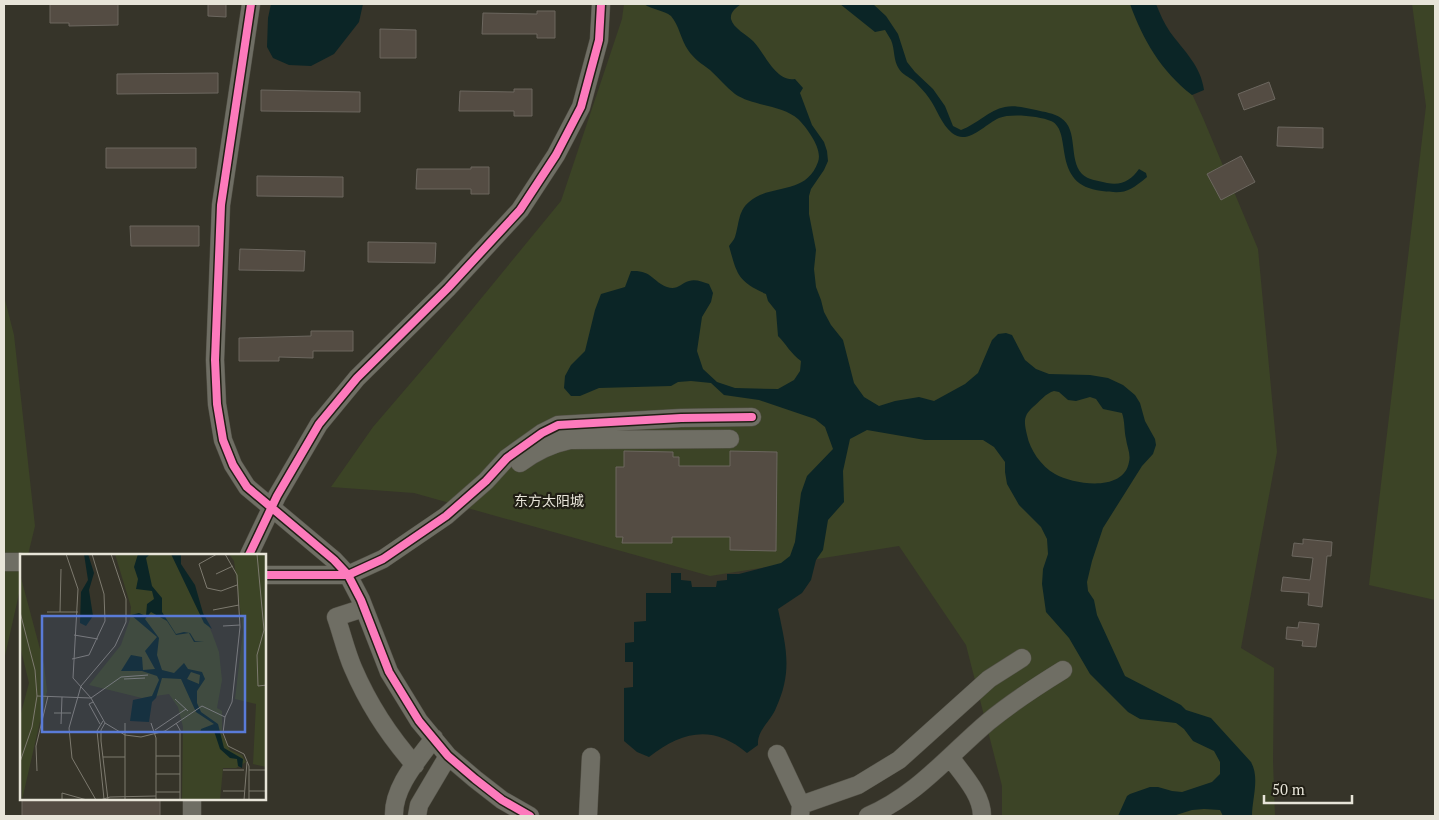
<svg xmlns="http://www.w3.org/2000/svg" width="1439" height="820" viewBox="0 0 1439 820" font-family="'PT Serif','Noto Sans SC',serif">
<rect width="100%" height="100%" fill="#363429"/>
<path fill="#3c4426" d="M624 4H1151L1203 118 1258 249 1277 452 1241 648 1274 668 1273 761 1275 816H1002V786L966 645 899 546 710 576 414 493 331 487 373 427 433 357 561 201 622 19Z
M1412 4H1435V600L1369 585 1426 106Z
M4 296 14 335 35 526 28 555H21V585L4 660Z"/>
<path fill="#0b2526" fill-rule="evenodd" d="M271 4H363L359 22 334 54 311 66 289 65 273 58 267 47 268 18Z
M644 4H741C736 8 730 12 731 19 733 28 747 35 753 41 764 52 776 83 795 79L803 88 800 93 812 125 824 142 827 151 828 161 824 170 811 189 809 196V214L816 250 814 269 816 287 821 300 824 312 831 325 843 340 854 383 864 397 879 406 895 401 919 397 934 401 965 384 978 373 992 340 998 334 1006 333 1012 335 1025 360 1036 369 1049 374 1090 375 1108 378 1123 385 1135 395 1140 403 1145 421 1155 439 1156 445 1153 454 1142 466 1103 528 1092 561 1087 582 1088 591 1094 600 1097 615 1125 676 1181 705 1186 710 1211 718 1251 762C1260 778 1252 799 1252 816H1223L1220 810 1204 809 1192 810 1173 816H1118L1127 796 1130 794 1150 787H1158L1172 791 1182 792 1212 782 1220 774V762L1214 751 1193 741 1184 729 1176 723 1140 719 1128 712 1090 674 1069 638 1046 612 1042 584 1043 569 1048 554 1047 539 1041 527 1019 505 1007 484 1005 472V462L994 447 983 440H925L867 430 850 439 843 471 844 502 828 520 823 550 816 560 811 580 802 593 778 609C786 647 793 671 776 708 771 721 757 730 758 745L747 753C713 724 682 731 649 757L637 752 624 741V688L633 687V662H625V643L634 642V622L646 621V593H671V573H681V580L691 581 692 587H716L717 581 727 580V574H739L781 563 790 556 795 542 801 493 807 476 833 449 825 427 815 419 759 400 724 395 711 383 691 381 678 382 671 386 599 388 580 396H571L564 388 565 376 571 365 585 351 595 310 601 294 625 287 631 271C652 270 652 281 667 287 677 291 681 283 689 281 696 279 702 282 709 284L713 293 711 302 702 317 697 351 703 369 717 382 735 388 778 389 794 380 800 371 801 361C791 354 786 344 778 336L776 311 768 301 766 294C737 281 737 274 729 246 731 243 734 240 735 237 739 225 738 211 749 202 770 183 806 196 818 162 823 149 807 128 798 119 783 105 752 106 735 94 726 87 719 78 710 70 702 64 694 59 688 50 681 40 679 25 671 16 664 10 652 10 644 4ZM1054 391 1059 392 1068 400 1076 401 1090 397 1096 399 1103 409 1122 413C1125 422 1124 430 1126 439 1127 447 1131 454 1129 462 1124 492 1075 485 1055 474 1041 466 1030 450 1027 435 1024 422 1023 416 1033 407 1039 402 1046 393 1054 391Z
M840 4H873L886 16 898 34 907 62 915 72 933 89 945 106 953 126 961 130C977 124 989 110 1005 107 1015 105 1026 108 1036 110 1044 112 1054 113 1061 118 1079 130 1068 159 1082 174 1088 180 1099 181 1107 183 1122 186 1131 180 1139 169L1146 173 1147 177C1129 192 1125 194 1102 191 1049 185 1074 131 1051 121 1040 116 1010 113 999 118 985 124 968 146 952 133 941 124 937 109 929 98 925 92 919 86 914 81 909 77 902 74 899 69 893 60 895 49 891 40 889 37 887 33 885 30L875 32Z
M1130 4H1156C1160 14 1164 23 1170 32 1184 51 1201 66 1204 90L1192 95C1161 71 1143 40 1130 4Z"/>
<path fill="#544c43" stroke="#6c675f" d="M50 4H118V25L69 26V23H50Z
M208 4H226V17L208 16Z
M537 11H555V38H537V34H482L483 13 537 14Z
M380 29 416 30V58H380Z
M218 73V93L117 94V74Z
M1269 82 1275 99 1244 110 1238 94Z
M514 89H532V116H514V111H459L460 91 514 92Z
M261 90 360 92V112L261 111Z
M1278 127 1323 128V148L1277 146Z
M106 148H196V168H106Z
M1241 156 1255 182 1221 200 1207 174Z
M471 167H489V194H471V189H416L417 169H471Z
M257 176 343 177V197L257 196Z
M130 226H199V246H131Z
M368 242 436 243 435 263 368 262Z
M240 249 305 251 304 271 239 270Z
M311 331H353V351H313V358L279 357V361H239V338L311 336Z
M624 451 673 452V457H679V466H730V451L777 452 776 551 730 550V537H672V543H622L623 537H616V467H624Z
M1303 539 1332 542 1331 556H1327L1322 607 1308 605 1309 593 1281 591 1283 577 1310 580 1313 558 1292 556 1294 543 1303 544Z
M1299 622 1319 624 1316 647 1302 646 1303 641 1286 639 1287 627 1298 628Z
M22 799H160V816H22Z"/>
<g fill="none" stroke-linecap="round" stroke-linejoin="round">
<g stroke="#555349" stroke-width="19">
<path id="minor" d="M251 4 221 205 215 360 217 404 223 440 233 465 247 487 334 560 348 575 361 600 389 672 419 721 448 756 475 779 502 800 530 816
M520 463C536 451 551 444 570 440L730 439
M249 555 277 496 319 424 357 378 448 288 520 210 556 155 581 107 599 40 601 4
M4 562H21
M265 575H348L383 559 446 516 486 481 507 458 542 433 558 425 681 418 752 417
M364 608 336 617C342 634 346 652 353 668 368 703 390 737 415 765
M777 754 801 805 800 816
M950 757C962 774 982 794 982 816
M192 799V816
M801 805 858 785 899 760 989 679 1022 658
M394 816C393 787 418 760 434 738
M417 816 419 805 448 756
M588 816 591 757
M868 816C916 796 949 755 988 722 1011 703 1037 686 1063 670"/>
</g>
<use href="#minor" stroke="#6f6e64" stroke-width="18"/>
<g stroke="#211f15" stroke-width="11">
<path id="cycleway" d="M251 4 221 205 215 360 217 404 223 440 233 465 247 487 334 560 348 575 361 600 389 672 419 721 448 756 475 779 502 800 530 816
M249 555 277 496 319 424 357 378 448 288 520 210 556 155 581 107 599 40 601 4
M265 575H348L383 559 446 516 486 481 507 458 542 433 558 425 681 418 752 417"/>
</g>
<use href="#cycleway" stroke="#fd7abc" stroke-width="8"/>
</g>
<g text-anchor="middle" stroke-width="4.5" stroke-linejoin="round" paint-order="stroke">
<g font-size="14" fill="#e7e4d8" stroke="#211f15">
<text x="549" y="506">东方太阳城</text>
</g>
</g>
<g transform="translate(20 554)">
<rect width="246" height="246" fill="#363429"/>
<path d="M95 0H156L192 79 199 98 202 126 197 154 202 157V180L210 196 222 201 226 208 216 214H203L200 246H162L163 173 158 153 149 140 122 144 69 131 101 91 110 65 111 53ZM209 0H246V213L233 210 236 150 215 145 223 77 214 7ZM0 20 24 110 27 137 2 246 0 163 9 129 0 92Z" fill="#3c4426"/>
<path d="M64 0H68L74 19 69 36 73 62 66 72 60 69 61 38 68 26ZM118 0H130L126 4 132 32 142 44V58L156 80 164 78 170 79 175 87H184L174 88 169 79 156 81 147 67 131 58 125 65 139 84 137 101 142 116 154 119 164 109 168 115 182 118 185 125 177 137V149L181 158 198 170 204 194 223 205 222 214 218 212 217 205 210 204 200 195 194 177 180 179 181 175 194 170 176 158 161 125 142 124 136 144 132 148 129 168 110 167 113 146 132 142 139 126 137 122 122 117H101L111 101 122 103 123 116 135 115 125 97 137 83 111 61 119 59 126 62 127 50 134 45 132 37 116 35 118 25 114 13ZM171 118 180 121 179 130 167 125ZM151 0H161V10L175 31 183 59 192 75 184 69Z" fill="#0b2526" fill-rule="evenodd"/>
<path fill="none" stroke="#7d7a6f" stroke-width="1" d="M46 0 58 35 53 124 71 144 85 169 105 181 121 183 145 177 182 152 205 163M197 0 179 10 187 34 201 37 217 31M205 0 217 21 220 73 212 148 205 163 203 179 208 192 224 200 229 212V246M237 0 244 76 237 101 238 132 247 131M196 20 213 12M193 56 219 51M0 58 15 116 17 142 12 173 0 208M27 58H58M40 58 41 15M203 72 220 71M54 81 78 85M52 105 69 101 85 67 84 40 72 0M104 125 125 124M17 142 71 144 101 123 128 121M155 145 168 157M73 148 69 150 80 170M34 159H51M83 167 77 177 84 245M85 169 81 176V187L88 246M131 169 136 184V246M156 169 160 176V246M41 170 42 143M135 176 166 155M136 202H160M83 203H105M203 216H224M229 216H247M17 217 16 192 28 142M136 220H160M203 237H224M229 237H247M136 238H160M42 246V239L67 246M76 246 52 204 49 174 61 132 95 92 106 68V45L91 0M80 246 90 243 136 242M105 246V169M224 246 227 208"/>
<path fill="#5a7bd8" fill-opacity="0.15" stroke="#5a7bd8" stroke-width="2.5" d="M22 62H225V178H22Z"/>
<rect width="246" height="246" fill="none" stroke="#e7e4d8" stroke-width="2.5"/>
</g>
<rect width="1439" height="820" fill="none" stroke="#e7e4d8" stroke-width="10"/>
<path d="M1264 795v8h88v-8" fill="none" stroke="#e7e4d8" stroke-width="2.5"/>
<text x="1272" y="795" font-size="15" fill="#e7e4d8" stroke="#211f15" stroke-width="4" paint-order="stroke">50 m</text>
</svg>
